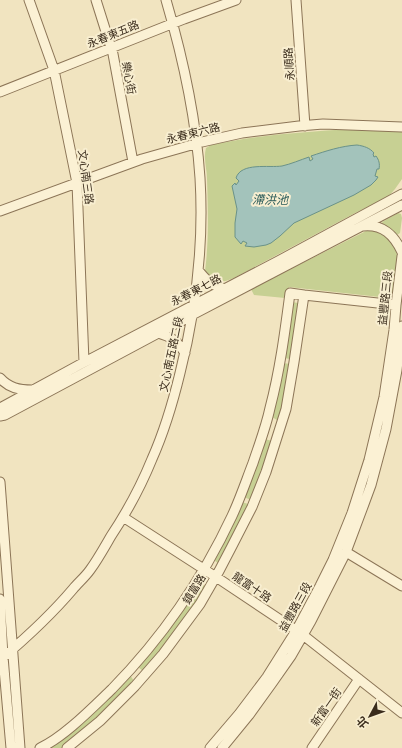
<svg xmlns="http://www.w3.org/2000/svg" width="402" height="748" viewBox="0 0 402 748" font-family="Lora,'Noto Sans TC',serif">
<rect width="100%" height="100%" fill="#f1e4c0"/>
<path fill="#c7d093" d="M351 129 402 132V179L395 189 388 197 384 199 357 212 234 278C226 281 221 283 213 281L205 271C209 241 208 209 207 179 207 169 203 158 206 148L211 145C257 135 303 132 351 129Z
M398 213 401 214 402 218 400 233 397 235 383 224 382 222Z
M371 230C381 232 392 237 396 248 399 256 394 285 393 295L392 297 389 298 289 287 285 298 254 295 251 289 366 231Z
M292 302 298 303 299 304 290 359 284 358Z
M283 363 290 364 280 419 277 420 272 417Z
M265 439 272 441V446L251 500 244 497Z
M242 502 248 504 249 506 219 564 214 560Z
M200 583 206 587V589L172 638 143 671 138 667Z
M130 675 134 681 97 719 62 748H46Z"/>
<path fill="#a3c3bb" stroke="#6a9289" d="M357 145C364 146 370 148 374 153L373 154 374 157 376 156C379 160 380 164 379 169H377L375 176 378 177 376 180 371 185 354 195 294 223 280 236 271 243 266 245 254 247 245 246 247 243 243 241 241 244 235 237V223L237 209 232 186 235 183 236 185 239 181 236 178C241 162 269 168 282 166 291 164 300 160 309 157L310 161 313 159 311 156C326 151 341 146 357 145Z"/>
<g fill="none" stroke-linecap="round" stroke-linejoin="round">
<g stroke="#8c7557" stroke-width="11">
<path id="minor" d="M29 0 54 70 77 183 84 362
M96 0 113 54 133 162
M296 0 305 126
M0 92 184 19 236 0
M0 211 142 159 202 142 242 133 299 126 323 124 402 127
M363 226C383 224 394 235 402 252
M198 270C206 280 212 286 225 289
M158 333C172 337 177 341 185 353
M0 378C9 388 19 390 32 390
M0 408 79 365 280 260 402 194
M0 416 5 415 192 315 402 205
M0 482 20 748
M123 517 216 577 303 635 402 713
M346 552 402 586
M0 599 3 657 11 748
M0 660C26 638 51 615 73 589 78 583 85 577 90 570 98 559 104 548 111 536 127 512 141 486 152 459 164 432 173 402 180 373 196 310 204 244 200 178 196 117 183 58 166 0
M40 748C64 737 92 708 112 689 161 639 202 580 232 516 240 499 246 481 253 463 259 445 266 427 270 408 280 370 285 331 290 293L304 295 396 305
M67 748 100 721 135 686 163 654 200 604 219 571 231 548 252 507 266 472 286 409 294 362 304 295
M210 748 239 714 267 677 296 631 320 586 333 560 352 513 369 460 384 397 394 330 396 305 402 256
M222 748 249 715 272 683 291 656 311 621 346 552 364 504 371 485 386 429 397 370 402 326
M312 748 359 679"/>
</g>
<use href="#minor" stroke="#fbf1d4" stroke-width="9"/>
</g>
<g text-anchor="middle" stroke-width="4" stroke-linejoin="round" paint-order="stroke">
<g font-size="11" fill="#3a2c1c" stroke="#f8eed0">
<text transform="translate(113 34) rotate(-22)" y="4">永春東五路</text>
<text transform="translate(289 64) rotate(-94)" y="4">永順路</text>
<text transform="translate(129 78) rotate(79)" y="4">樂心街</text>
<text transform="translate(193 133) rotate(-14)" y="4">永春東六路</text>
<text transform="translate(86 177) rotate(82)" y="4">文心南三路</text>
<text transform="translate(196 290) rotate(-27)" y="4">永春東七路</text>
<text transform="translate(385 298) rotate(-84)" y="4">益豐路三段</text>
<text transform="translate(171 354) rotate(-78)" y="4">文心南五路二段</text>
<text transform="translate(252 587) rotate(34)" y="4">龍富十路</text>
<text transform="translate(194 589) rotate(-58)" y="4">鎮富路</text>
<text transform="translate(295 607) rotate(-61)" y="4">益豐路三段</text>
<text transform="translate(326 707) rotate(-55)" y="4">新富一街</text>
</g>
<g font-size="12" font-style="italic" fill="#2a5b59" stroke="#f8eed0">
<text x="270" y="204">滯洪池</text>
</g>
</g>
<g transform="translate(370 716) rotate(229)" stroke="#f8eed0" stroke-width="3" paint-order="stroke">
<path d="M0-3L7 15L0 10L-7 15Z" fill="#3a2c1c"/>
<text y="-6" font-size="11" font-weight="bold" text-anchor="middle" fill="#3a2c1c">北</text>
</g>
</svg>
